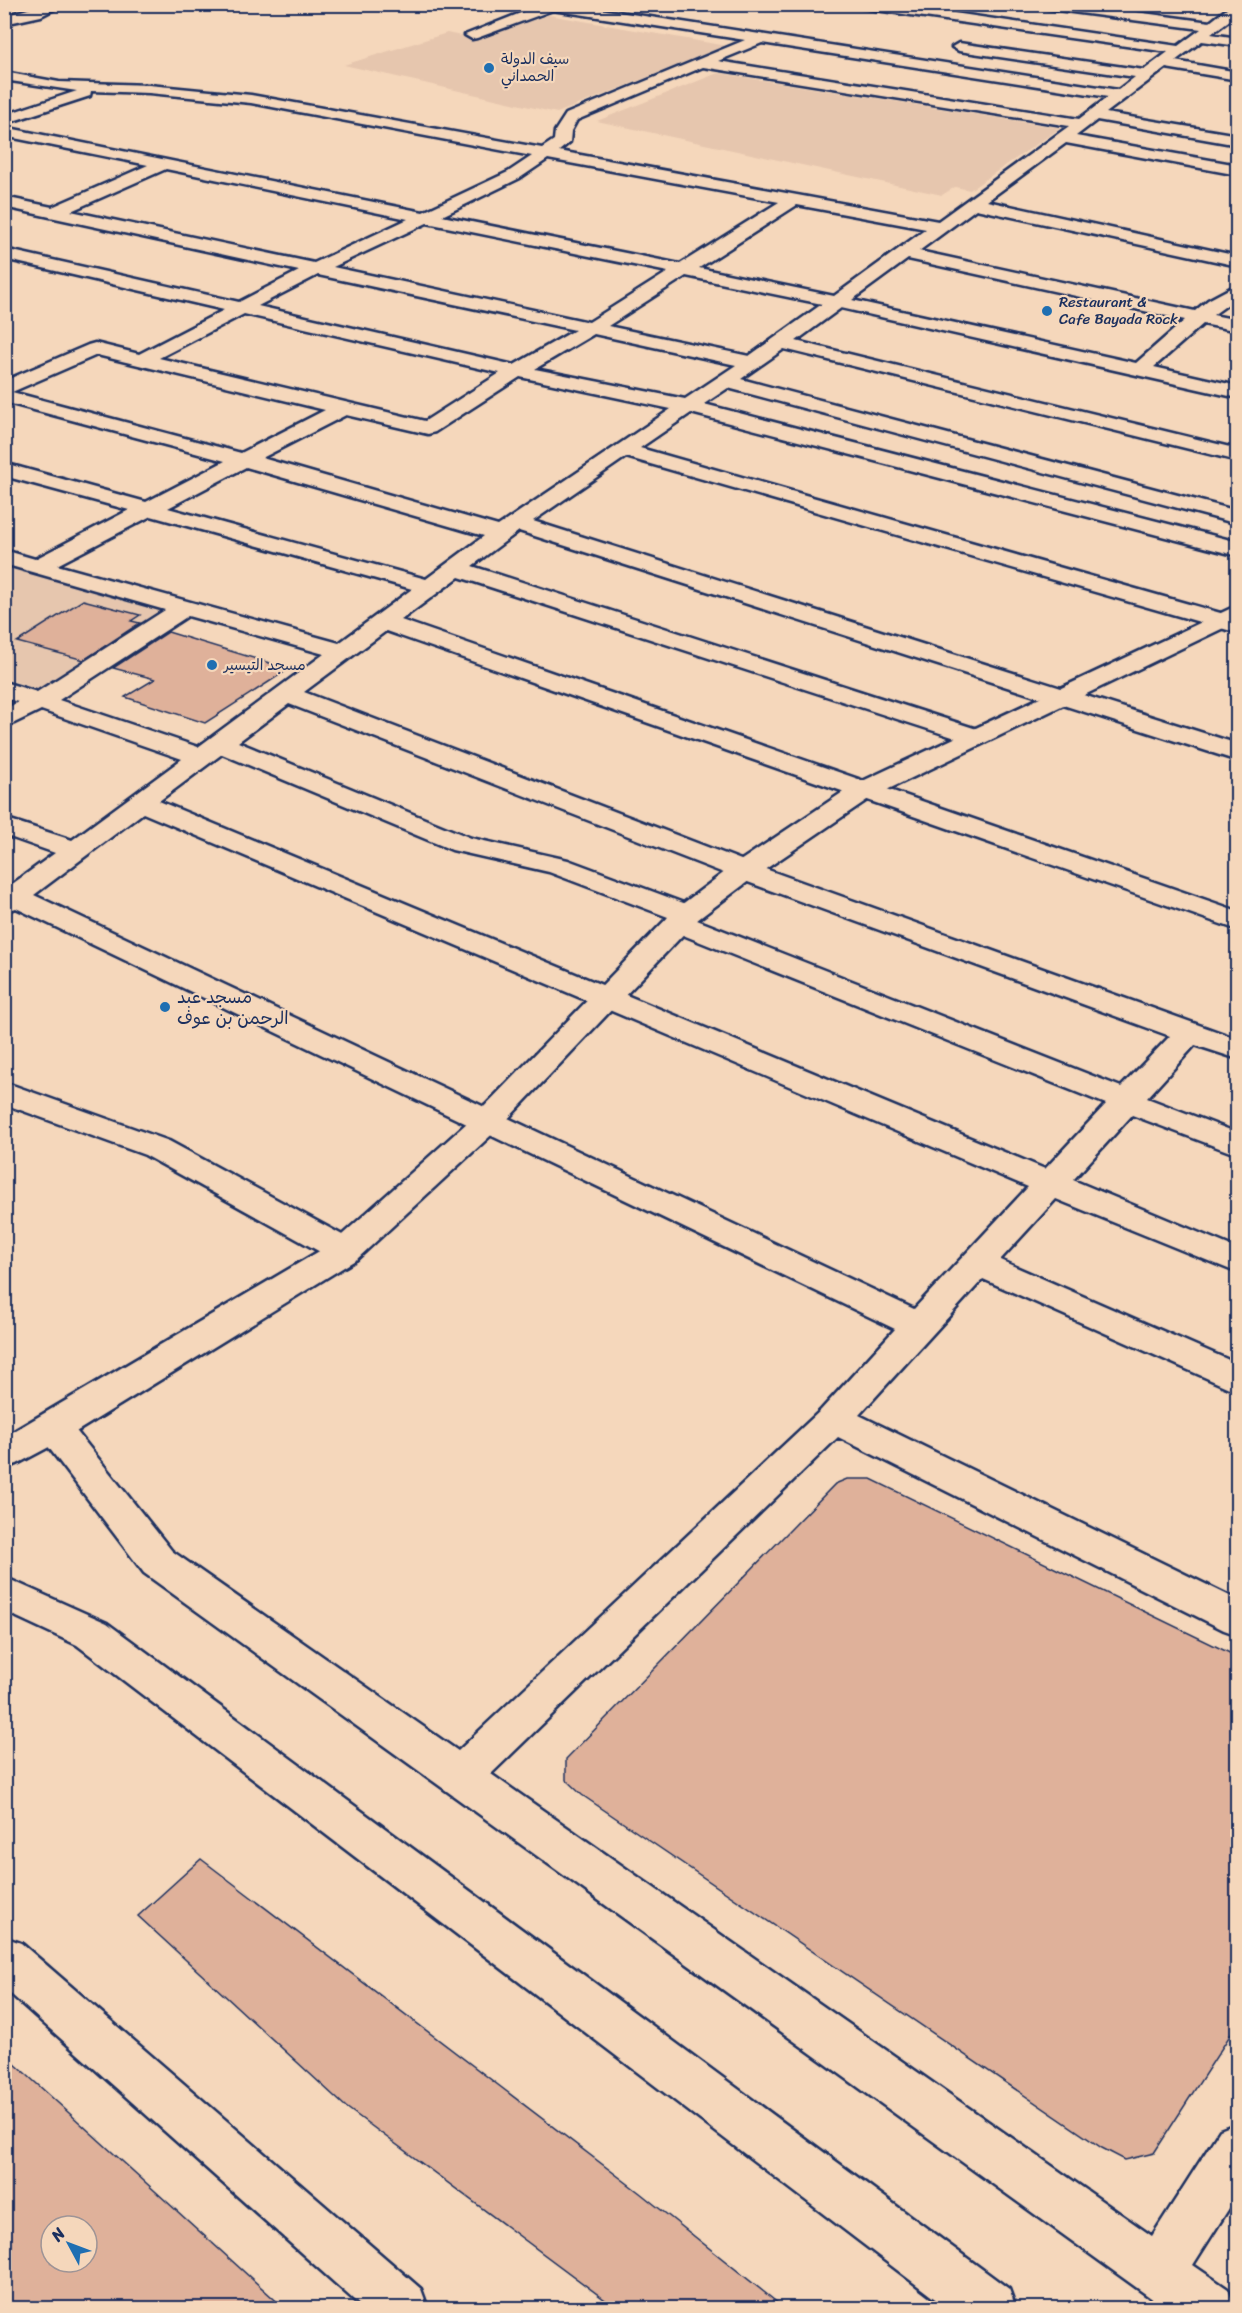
<svg xmlns="http://www.w3.org/2000/svg" width="1242" height="2313" viewBox="0 0 1242 2313" font-family="Sriracha,'Playpen Sans Arabic',sans-serif">
<rect width="100%" height="100%" fill="#f5d7bb"/>
<filter id="ink" filterUnits="userSpaceOnUse"><feTurbulence type="fractalNoise" baseFrequency=".0167" numOctaves="2"/><feDisplacementMap in="SourceGraphic" scale="12" xChannelSelector="R" yChannelSelector="G"/><feConvolveMatrix kernelMatrix="1 2 1 2 8 2 1 2 1" color-interpolation-filters="sRGB"/></filter>
<g filter="url(#ink)">
<path fill="#e6c6ae" d="M549 15 727 46 557 113 344 65 447 33 475 39Z
M718 73 843 93 1060 128 970 190 955 187 942 195 597 121Z
M5 566 167 613 48 687 35 689 5 678Z"/>
<path fill="#dfb19a" stroke="#1b2f5e" stroke-width="1.5" fill-rule="evenodd" d="M83 600 140 615 131 621 140 623 84 660 17 642Z
M168 632 289 669 205 723 125 697 155 679 113 668Z
M847 1479H871L1238 1657V2023L1154 2153 1125 2160 1102 2148 582 1795 566 1780V1759L835 1484Z
M201 1859 640 2193 784 2308H616L346 2107 138 1916Z
M4 2054 284 2308H4ZM51 2226H87V2262H51Z"/>
<g fill="none" stroke-linecap="round" stroke-linejoin="round">
<g stroke="#1b2f5e" stroke-width="5">
<path id="minor" d="M45 4H64L41 16 4 24V16Z
M532 4H567L1118 90 1135 77 959 51 952 47 959 43 1144 70 1168 52 862 8 856 4H893L1178 46 1201 29 1042 8 1036 4H1076L1210 22 1233 4H1238V14L1211 34 1238 38V46L1202 41 1175 61 1238 72V80L1166 68 1106 113 1238 135V145L1097 120 1076 136 1238 165V175L1066 143 987 201 1238 256V266L976 209 919 251 1195 311 1208 300 1238 284V297L1213 315 1238 320V331L1203 324 1154 367 1238 386V398L841 308 796 341 1238 449V461L784 349 741 379 1238 511V524L728 388 704 404 1238 542V556L691 413 640 448 1238 618V633L626 457 533 521 1238 744V761L519 531 472 566 986 732 990 737 986 742 977 745 968 742 459 577 401 620 1238 911V930L386 631 304 692 754 865 1238 1039V1059L1195 1045 1147 1098 1238 1133V1155L1132 1115 1073 1180 1238 1249V1273L1056 1199 1000 1260 1238 1364V1392L983 1279 859 1415 1238 1600V1635L1224 1630 838 1437 491 1774 1152 2236 1220 2130 1238 2123V2194L1193 2265 1228 2289 1235 2308H1165L144 1573 34 1428 40 1418 53 1414 66 1418 172 1551 458 1751 821 1410 895 1329 16 908 4 912V890L55 853 4 835V818L72 840 182 759 41 710 4 728V710L18 702 4 698V682L37 692 165 610 4 564V550L35 559 129 510 4 476V463L146 502 225 461 4 402V381L88 345 95 343 139 354 224 310 4 259V249L239 302 299 271 4 207V197L52 207 148 165 4 136V127L423 212 508 172 532 156 251 103 149 93 91 91 90 96 4 124V115L77 91 4 80V72L59 82 149 85 251 95 542 148 554 140 555 131 566 114 745 40 553 10 477 38 472 39 465 35 536 7ZM762 43 1108 97 1079 119 718 61ZM703 67 1069 126 938 221 559 151 570 142 571 131 577 120ZM548 159 779 202 680 264 442 216 520 178ZM166 169 408 219 314 263 71 211ZM797 205 926 229 834 296 699 268ZM427 223 668 272 589 322 333 267ZM908 259 1185 320 1136 363 852 300ZM318 275 575 330 514 365 258 306ZM686 276 822 304 749 356 608 326ZM244 314 500 373 425 421 159 358ZM594 334 736 365 685 399 535 369ZM97 355 325 410 241 453 12 392ZM520 377 671 409 498 526 262 458 346 415 428 434 435 432ZM246 467 484 536 426 579 168 508ZM151 516 412 589 339 643 57 565ZM188 616 324 654 198 747 59 700ZM289 704 734 877 1170 1036 1121 1087 697 920 701 914 697 908 568 860 471 838 238 742ZM222 754 452 850 549 872 668 917 664 923 668 929 1106 1104 1045 1169 159 801ZM143 813 1028 1187 914 1309 34 895Z
M4 1082 169 1141 357 1243 362 1251 357 1259 345 1262 333 1259 145 1155 4 1104Z
M4 1577 107 1623 1009 2289 1016 2308H947L77 1645 4 1611Z
M4 1937 21 1943 421 2289 428 2308H363L4 1988Z"/>
</g>
<g stroke="#1b2f5e" stroke-width="5">
<path id="major" d="M1238 605V621L870 798 754 877 697 920 500 1127 357 1259 66 1438 17 1464 4 1468V1437L333 1243 478 1113 677 908 734 865 852 786Z"/>
</g>
<use href="#minor" fill="#f5d7bb" fill-rule="evenodd"/>
<use href="#major" fill="#f5d7bb" fill-rule="evenodd"/>
</g>
</g>
<g fill="#1f6fb2" stroke="#f5d7bb" stroke-width="2">
<circle cx="489" cy="68" r="6"/>
<circle cx="1047" cy="311" r="6"/>
<circle cx="212" cy="665" r="6"/>
<circle cx="165" cy="1007" r="6"/>
</g>
<g text-anchor="middle" stroke-width="4.5" stroke-linejoin="round" paint-order="stroke">
<g font-size="15" fill="#1b2f5e" stroke="#f5d7bb" text-anchor="start">
<text x="501" y="64">سيف الدولة<tspan x="501" dy="17">الحمداني</tspan></text>
<text x="1059" y="307">Restaurant &amp;<tspan x="1059" dy="17">Cafe Bayada Rock</tspan></text>
<text x="224" y="670">مسجد التيسير</text>
</g>
<g font-size="18" fill="#1b2f5e" stroke="#f5d7bb" text-anchor="start">
<text x="177" y="1003">مسجد عبد<tspan x="177" dy="21">الرحمن بن عوف</tspan></text>
</g>
</g>
<rect width="1242" height="2313" fill="none" stroke="#f5d7bb" stroke-width="24"/>
<rect x="12" y="12" width="1218" height="2289" fill="none" stroke="#1b2f5e" stroke-width="2" filter="url(#ink)"/>
<g transform="translate(69 2244) rotate(311)"><circle r="28" fill="#f5d7bb" stroke="#9e9496" stroke-width="1.5"/>
<path d="M0-4.5L10 22L0 15L-10 22Z" fill="#1f6fb2"/>
<text y="-9" font-size="16" font-weight="bold" text-anchor="middle" fill="#1b2f5e">N</text>
</g>
</svg>
